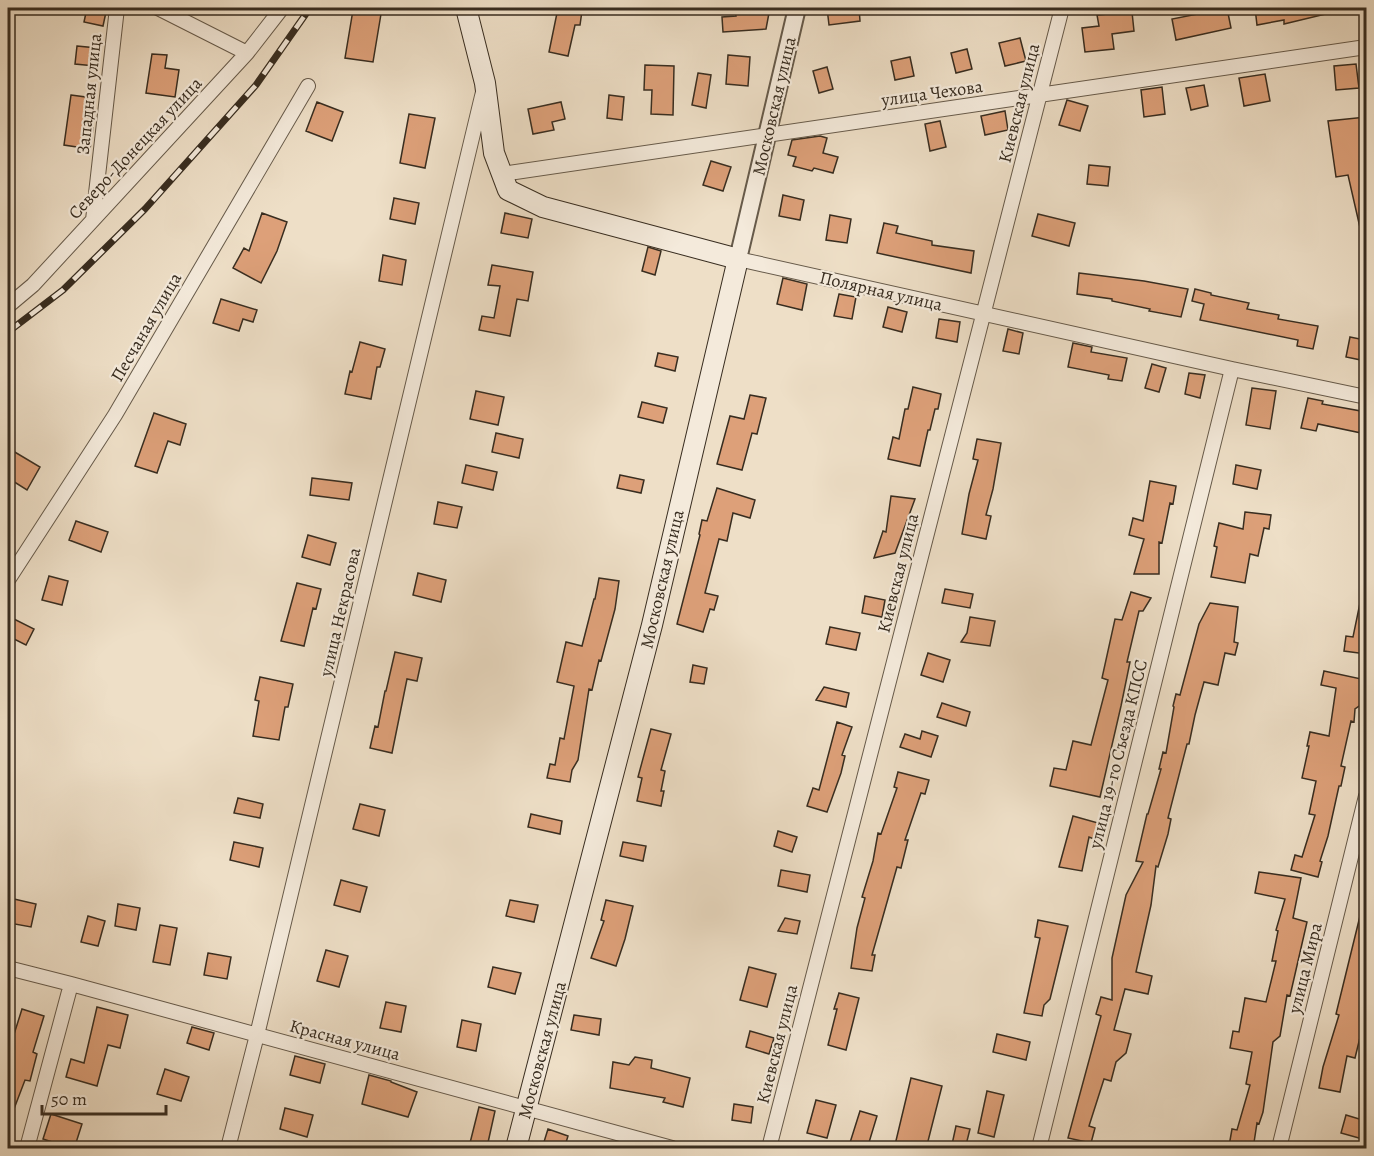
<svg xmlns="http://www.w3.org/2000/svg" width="1374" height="1156" viewBox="0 0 1374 1156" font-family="Alegreya,serif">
<rect width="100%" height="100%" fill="#eedfc7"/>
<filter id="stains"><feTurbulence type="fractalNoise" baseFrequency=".00333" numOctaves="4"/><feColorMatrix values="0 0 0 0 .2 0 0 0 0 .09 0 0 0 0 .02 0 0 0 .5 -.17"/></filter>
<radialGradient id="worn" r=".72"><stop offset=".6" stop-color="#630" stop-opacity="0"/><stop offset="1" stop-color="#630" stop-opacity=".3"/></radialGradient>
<path fill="#dda079" stroke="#382d20" stroke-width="1.5" d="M87 8 106 12 103 26 84 22Z
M558 8 582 11 580 25H575L568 56 549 52Z
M735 8H759L760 14 769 13 766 29 723 32 722 17 736 16Z
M827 8H859L860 21 829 25Z
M1207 8H1227L1231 28 1176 40 1172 19 1208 12Z
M1255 8H1329L1330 13 1284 24V20L1257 25Z
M353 10 381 14 373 62 345 58Z
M1132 12 1134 31 1112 34 1114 49 1085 52 1082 28 1099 26 1097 15Z
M1020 38 1026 61 1005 66 999 43Z
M77 46 97 48 95 66 75 64Z
M967 49 972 69 956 73 951 53Z
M152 54 167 55 165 68 179 70 175 97 146 93Z
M728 55 750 57 748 86 726 84Z
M910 57 914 76 895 80 891 61Z
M1356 64 1359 88 1336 90 1334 66Z
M645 65 674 66 673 115 651 114 652 90H644Z
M827 67 833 89 819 93 813 71Z
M698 73 711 75 706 108 692 105Z
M1265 74 1270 101 1244 106 1239 78Z
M1204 85 1208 106 1191 110 1186 88Z
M1162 87 1165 114 1144 117 1141 90Z
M71 95 93 98 89 128H93L90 149 64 145Z
M609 95 624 97 622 120 607 118Z
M1067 100 1088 106 1080 131 1059 125Z
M317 102 343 112 332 141 306 131Z
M561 102 565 119 552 122 554 130 533 134 528 109Z
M1005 111 1008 130 985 135 981 116Z
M409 114 435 118 425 168 400 163Z
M1366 117V232H1361L1348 175 1336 177 1328 121Z
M940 121 946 147 930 151 925 124Z
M820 136 827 138 823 153 838 157 833 173 814 168 812 171 793 166 796 157 788 155 792 140Z
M711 161 731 167 723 191 703 185Z
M1089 165 1110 167 1108 186 1087 184Z
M783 195 804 200 800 220 779 216Z
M394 198 419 203 415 224 390 219Z
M262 213 287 222 277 251 261 283 233 268 244 248 249 251Z
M505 213 532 219 528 238 501 233Z
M1038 214 1075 223 1069 246 1032 236Z
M830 215 851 219 847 243 826 240Z
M884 223 898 226 896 233 932 241V245L974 251 971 273 877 253Z
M648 247 661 251 655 275 642 271Z
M383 255 406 260 402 285 379 281Z
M492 265 533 272 528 301 517 299 510 336 479 330 482 316 494 318 500 286 488 285Z
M1079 273 1144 281 1188 289 1181 317 1149 311 1150 309 1112 301V299L1077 294Z
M783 278 807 284 802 310 777 304Z
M1195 289 1211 293V295L1249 303 1247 309 1279 315 1278 319 1318 326 1313 349 1297 346 1298 340 1200 320 1204 304 1192 301Z
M839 294 856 297 852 319 834 316Z
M221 299 257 310 253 322 243 319 239 331 213 323Z
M888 307 907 312 902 332 883 327Z
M939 319 960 322 957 342 936 338Z
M1008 329 1023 333 1019 354 1003 351Z
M1350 337 1365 340 1361 360 1346 357Z
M360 342 385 349 380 367H377L371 399 345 394 350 371 352 372Z
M1073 343 1092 347 1091 352 1127 358 1122 381 1108 379 1109 375 1068 367Z
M658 353 678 357 675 371 655 366Z
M1152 364 1166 368 1159 392 1145 388Z
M1189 373 1205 375 1200 398 1185 394Z
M913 387 941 394 938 409H935L930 430H928L920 466 888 459 893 437 899 439 905 409H908Z
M1252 388 1276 391 1270 429 1246 425Z
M476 391 504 397 498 425 470 419Z
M750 395 766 398 757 434 752 433 742 470 717 464 730 416 744 419Z
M1308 398 1323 401 1322 404 1366 412V434L1318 424 1316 431 1301 428Z
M642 402 667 408 663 423 638 417Z
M154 413 186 424 180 445 168 441 157 473 135 466Z
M496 433 523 439 519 458 492 452Z
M977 439 1001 443 993 489 986 515 991 516 986 539 962 534 969 494 978 460 973 459Z
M8 448 40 467 27 490 8 478Z
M466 465 497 472 493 490 462 483Z
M1236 465 1261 470 1257 489 1233 484Z
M620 475 644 480 641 493 617 488Z
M312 478 352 483 349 500 310 495Z
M1150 481 1176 486 1173 504 1170 503 1162 543 1159 542V574H1134L1144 539 1129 535 1133 518 1143 521Z
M717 488 755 500 750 518 733 513 727 541 719 539 705 593 718 596 714 610 710 609 703 632 677 624 700 535 699 534 702 520 707 521Z
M891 496 915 499 895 553 874 558 883 531 886 532Z
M438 502 462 507 457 528 434 524Z
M1245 512 1271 515 1269 529 1264 528 1258 556 1250 554 1245 583 1211 577 1217 547 1214 546 1219 523 1243 529Z
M76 521 108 532 101 552 69 540Z
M308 535 336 543 330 565 302 557Z
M418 573 446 580 441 602 413 595Z
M49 576 68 581 62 605 42 600Z
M599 578 619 581 615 609 601 661 599 660 592 690 589 689 578 760 572 770 570 782 547 778 550 764 555 765 560 738 564 739 574 686 557 682 566 642 582 646 594 599H595Z
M297 583 321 589 316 609 313 608 304 646 281 641Z
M945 589 973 594 970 608 942 603Z
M1131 592 1151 598 1143 611H1139L1127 662H1130L1121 706 1100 797 1050 786 1054 768 1066 770 1073 741 1091 745 1108 680 1102 678 1115 619 1122 620Z
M865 596 885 600 882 617 862 613Z
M1210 603 1238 607 1234 642 1238 643 1235 655 1225 653 1218 685 1204 682 1195 715 1189 744H1187L1168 818 1171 819 1168 834 1158 867 1156 866 1151 905 1136 972 1152 976 1148 994 1125 989 1114 1030 1131 1034 1126 1053 1116 1062 1111 1081 1104 1079 1089 1126 1095 1128 1091 1143 1068 1138 1101 1016 1096 1014 1101 997 1112 1000V958L1126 895 1143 862 1136 861 1147 814H1148L1161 769H1159L1163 752 1166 753 1174 707 1173 706 1176 694 1180 695 1199 624Z
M1360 603H1366V654L1344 651 1346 636 1353 637Z
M8 616 34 629 26 645 8 636Z
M970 617 995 621 990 646 961 642 967 633Z
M830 627 860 633 856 650 826 644Z
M395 652 422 658 417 681 407 679 392 753 370 748 375 726 378 727 385 691H386Z
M928 653 950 660 943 682 921 675Z
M693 665 707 668 704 684 690 682Z
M1324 671 1366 680 1362 704 1355 709 1354 722 1351 721 1341 766 1345 767 1341 786H1339L1328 836 1320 861 1322 862 1318 877 1291 870 1295 855 1302 857 1315 815 1309 814 1316 781 1302 778 1309 746H1307L1310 732 1329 736 1336 688 1321 685Z
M260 677 293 684 288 707H285L279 740 253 736 259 701 255 700Z
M824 687 849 693 846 707 816 700Z
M942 703 970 712 966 726 937 717Z
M837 722 852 727 842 755 845 756 841 773 827 812 807 806 813 788 819 790Z
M651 729 671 734 661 770 665 771 661 791H664L661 806 637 801 642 778 638 777Z
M922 731 938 736 931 757 900 747 905 734 920 739Z
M898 772 929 780 925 794 921 793 905 840H908L901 868 897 867 872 955H875L872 971 851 968 857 928 865 898 862 897 873 861 878 833 881 834 897 788 894 787Z
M238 798 263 804 260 818 234 813Z
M360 804 385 810 379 836 353 829Z
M531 814 562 821 560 834 528 827Z
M1073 816 1098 823 1094 839 1089 837 1082 871 1059 867Z
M778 831 797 837 792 852 774 846Z
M234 842 263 848 259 867 230 860Z
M623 842 646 846 643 861 620 856Z
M781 870 810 875 807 892 778 886Z
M1259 872 1301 878 1293 918 1307 922 1290 996 1287 995 1280 1036 1273 1042 1263 1112 1259 1124 1257 1123 1253 1149H1244L1229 1146 1232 1129 1237 1130 1250 1085 1246 1084 1252 1052 1230 1048 1233 1031 1239 1032 1245 998 1266 1002 1276 961H1272L1278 931 1276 930 1285 899 1255 893Z
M341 880 367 887 360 912 334 905Z
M14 899 36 904 31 927 9 923Z
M510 900 538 905 534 922 506 916Z
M606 900 633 906 625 939 616 966 591 958 604 921 601 920Z
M118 904 140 908 136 930 115 926Z
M1361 912 1366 913V1013L1355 1058 1347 1056 1340 1092 1319 1088 1323 1067 1339 1015 1336 1014Z
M88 916 105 921 98 946 81 942Z
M785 918 800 921 797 934 778 931Z
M1038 920 1068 926 1050 999 1044 1005 1042 1016 1024 1013 1040 938 1035 937Z
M160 925 177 928 170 965 153 962Z
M326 950 348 956 339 987 317 981Z
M208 953 231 957 227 979 204 975Z
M493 967 521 973 515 994 488 987Z
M749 967 776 974 767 1007 740 1000Z
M839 993 859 998 846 1050 828 1045 837 1009H834Z
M386 1002 406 1006 401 1032 380 1028Z
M97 1007 128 1015 120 1048 108 1045 97 1086 66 1077 71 1059 84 1063Z
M22 1009 44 1016 33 1052 37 1054 30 1081 25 1080 9 1122H8V1046L10 1047Z
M574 1015 601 1019 599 1035 571 1030Z
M462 1020 481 1024 476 1051 457 1047Z
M192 1027 214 1033 209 1050 187 1043Z
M750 1031 774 1038 769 1054 746 1047Z
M997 1034 1030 1042 1026 1060 993 1052Z
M295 1056 325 1064 320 1083 290 1075Z
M635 1057 652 1060 651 1068 690 1078 683 1107 663 1102 665 1098 610 1088 613 1062 629 1065Z
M165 1069 189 1077 181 1101 157 1094Z
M369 1075 391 1081V1082L417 1092 408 1117 362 1104Z
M911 1078 942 1086 926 1149H894Z
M987 1091 1004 1095 994 1137 978 1133Z
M816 1100 836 1105 827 1138 807 1133Z
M734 1104 753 1107 751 1123 732 1120Z
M479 1107 495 1111 487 1147 470 1143Z
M285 1108 313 1115 307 1137 280 1129Z
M860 1111 877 1116 867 1149H848Z
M51 1114 82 1124 74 1149 43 1139Z
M1346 1115 1366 1121V1140L1341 1133Z
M956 1126 970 1129 965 1149H951Z
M548 1129 568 1136 564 1149H553L543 1145Z"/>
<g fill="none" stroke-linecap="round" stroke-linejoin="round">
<g stroke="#665a4a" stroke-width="16">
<path id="minor" d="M158 8 247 53
M502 174 1366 47
M93 220 117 8
M738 259 1232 369 1366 397
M8 306 33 285 247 53 282 8
M8 580 115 415 308 86
M8 968 71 984 672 1148
M27 1148 71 984
M228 1148 257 1035 483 92
M769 1148 1062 8
M1039 1148 1232 369
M1279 1148 1366 796"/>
</g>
<g stroke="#665a4a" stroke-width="20">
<path id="tertiary" d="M738 259 797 8"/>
</g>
<g stroke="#382d20" stroke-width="22">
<path id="secondary" d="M466 8 485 83 494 153 508 190 543 207 738 259 652 625 516 1148"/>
</g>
<use href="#minor" stroke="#f4eadb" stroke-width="14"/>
<use href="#tertiary" stroke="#f4eadb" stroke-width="16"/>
<use href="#secondary" stroke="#f4eadb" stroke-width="20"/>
<g stroke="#382d20" stroke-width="7">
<path id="rail" d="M8 332 63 290 145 209 256 85 310 8"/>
</g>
<use href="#rail" stroke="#f4eadb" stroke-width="4.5" stroke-dasharray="14" stroke-linecap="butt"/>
</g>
<g text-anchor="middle" stroke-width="4.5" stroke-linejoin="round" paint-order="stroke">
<g font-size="18" fill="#382d20" stroke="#f4eadb">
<text transform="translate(932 93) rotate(-8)" y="6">улица Чехова</text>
<text transform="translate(89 94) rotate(-84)" y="6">Западная улица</text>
<text transform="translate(1019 103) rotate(-76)" y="6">Киевская улица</text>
<text transform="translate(774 106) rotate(-77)" y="6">Московская улица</text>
<text transform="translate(135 148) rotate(-47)" y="6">Северо-Донецкая улица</text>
<text transform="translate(881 291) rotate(13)" y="6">Полярная улица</text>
<text transform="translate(146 327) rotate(-60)" y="6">Песчаная улица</text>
<text transform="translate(898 573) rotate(-76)" y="6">Киевская улица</text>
<text transform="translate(662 579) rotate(-77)" y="6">Московская улица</text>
<text transform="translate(340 612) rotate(-77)" y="6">улица Некрасова</text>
<text transform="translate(1118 754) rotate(-76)" y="6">улица 19-го Съезда КПСС</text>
<text transform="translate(1305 968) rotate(-76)" y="6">улица Мира</text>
<text transform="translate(345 1040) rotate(15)" y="6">Красная улица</text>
<text transform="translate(777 1044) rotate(-76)" y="6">Киевская улица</text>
<text transform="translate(542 1050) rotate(-75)" y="6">Московская улица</text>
</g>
</g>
<rect width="1374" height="1156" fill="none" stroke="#eedfc7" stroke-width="30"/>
<rect x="9" y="9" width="1356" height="1138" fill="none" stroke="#382d20" stroke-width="3"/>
<rect x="15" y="15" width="1344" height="1126" fill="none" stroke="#382d20" stroke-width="1.5"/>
<path d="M42 1105v9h124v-9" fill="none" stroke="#382d20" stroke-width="3"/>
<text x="51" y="1105" font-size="18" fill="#382d20" stroke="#f4eadb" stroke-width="4.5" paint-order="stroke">50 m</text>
<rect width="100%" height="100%" filter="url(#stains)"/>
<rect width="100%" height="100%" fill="url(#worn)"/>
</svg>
